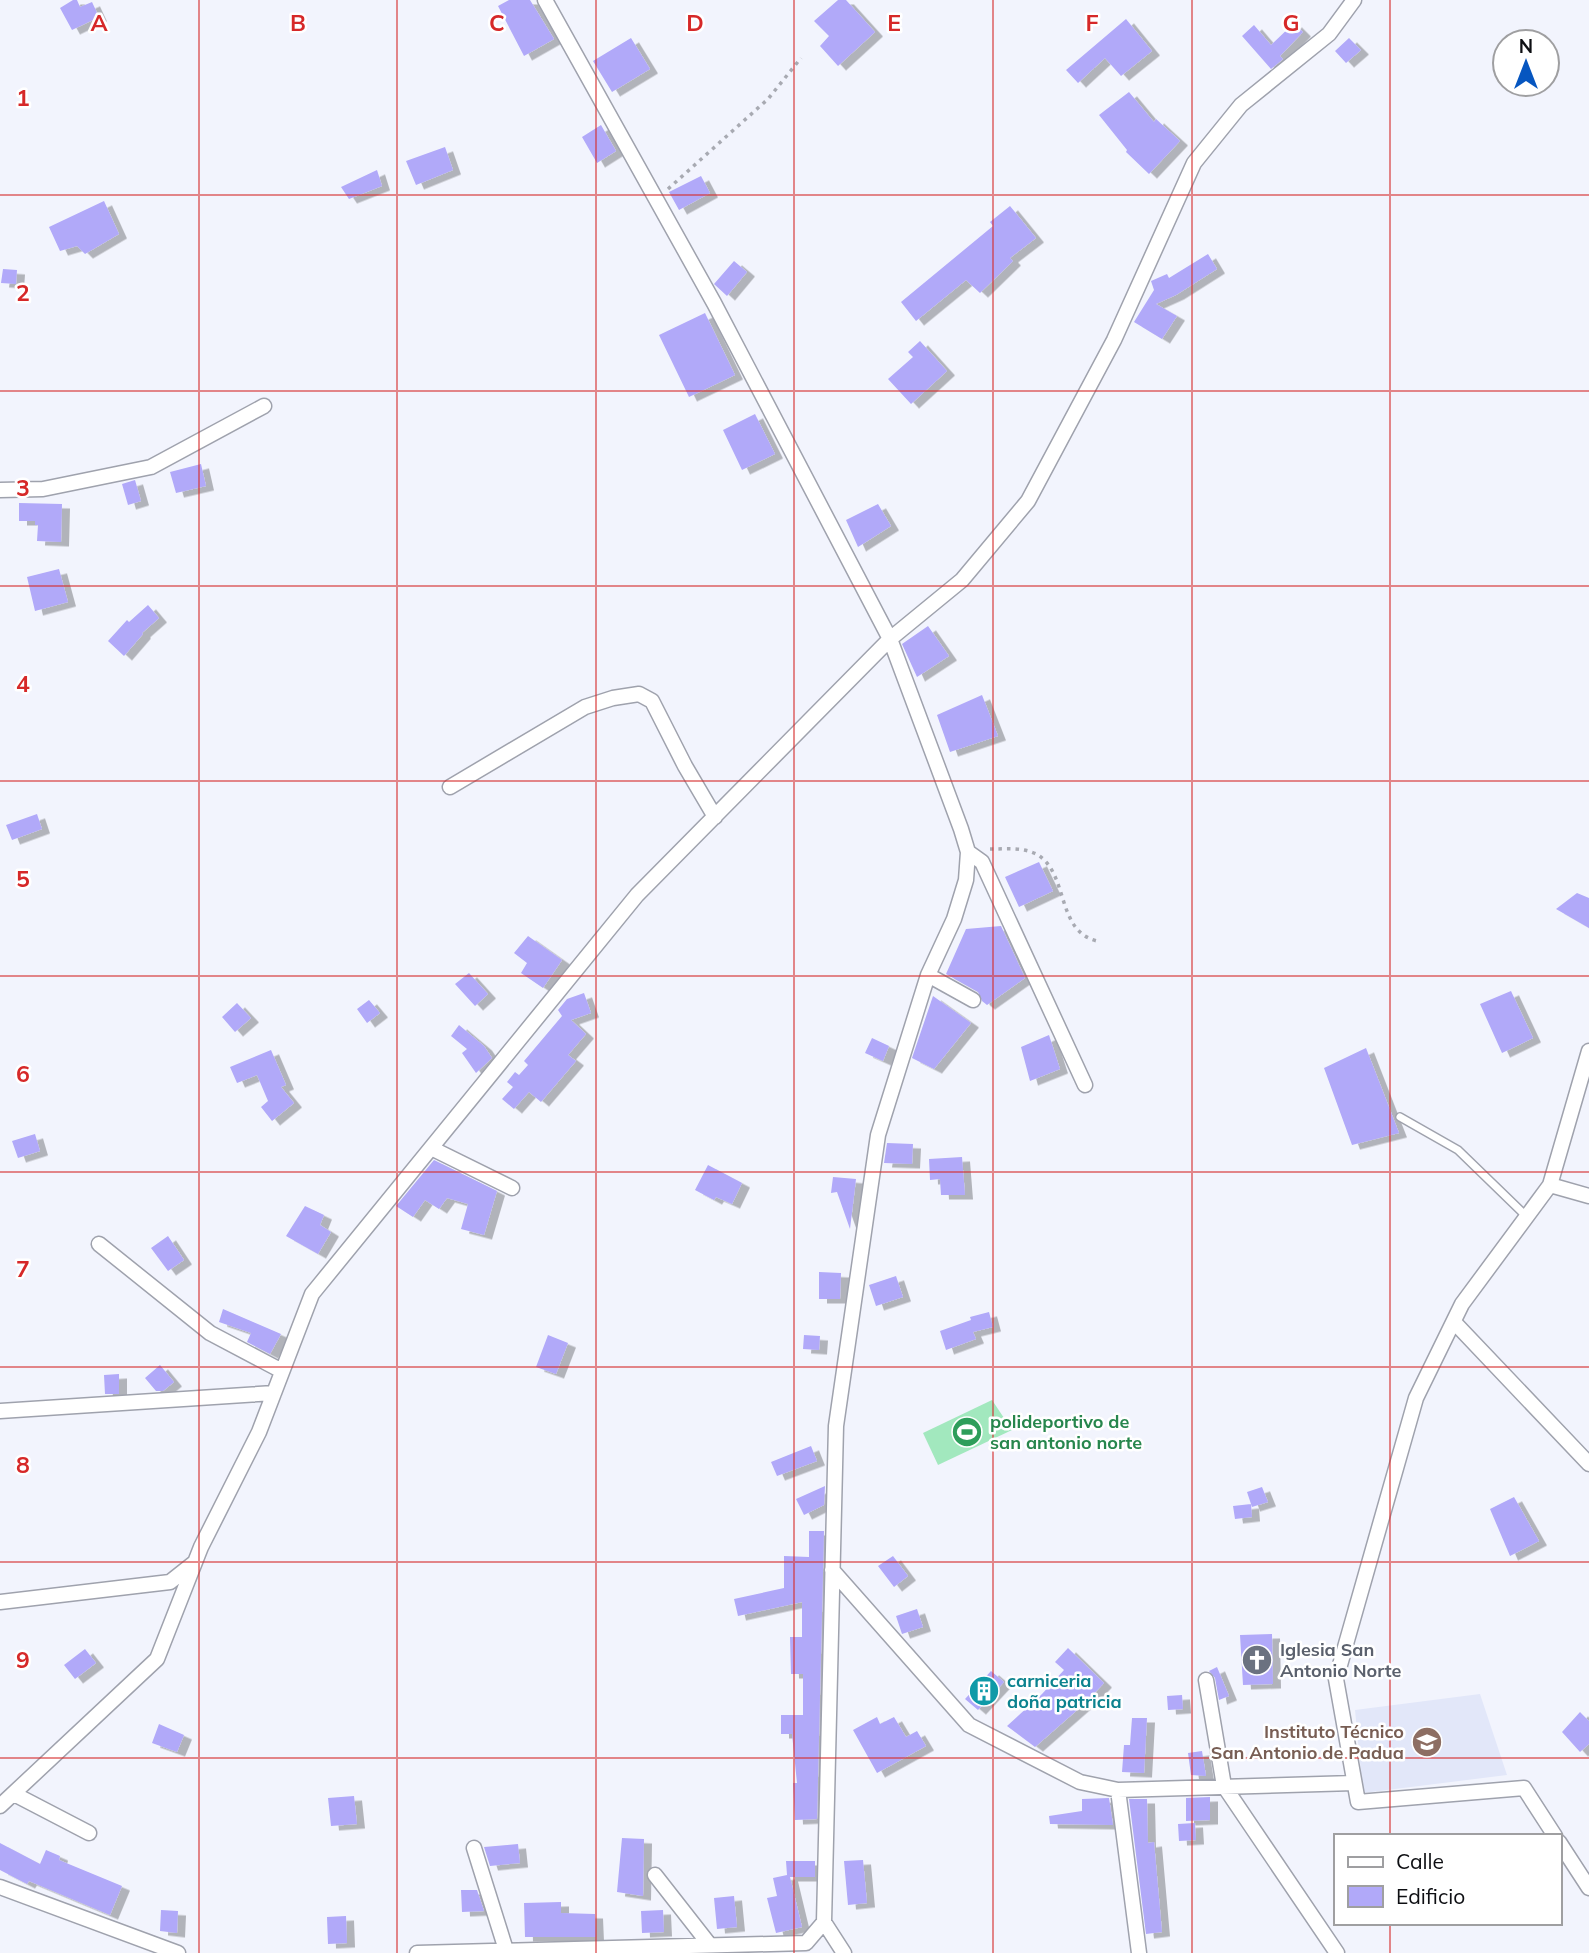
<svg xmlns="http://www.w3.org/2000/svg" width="1589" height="1953" viewBox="0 0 1589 1953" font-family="Mulish,sans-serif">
<defs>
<filter id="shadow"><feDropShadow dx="8" dy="4.5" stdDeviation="0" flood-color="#0004"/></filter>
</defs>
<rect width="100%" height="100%" fill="#f2f4fd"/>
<path fill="#e2e7f9" d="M1480 1694 1507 1775 1363 1793 1355 1710Z"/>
<path fill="#a2e8be" d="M992 1400 1012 1430 938 1465 923 1433Z"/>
<path fill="#b1a9f9" filter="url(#shadow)" d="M73 0H77L80 7 92 2 99 17 72 30 60 8Z
M509 0H530L554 39 524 56 498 6Z
M838 0H846L875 32 838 66 820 46 829 36 814 21Z
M1126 19 1152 51 1121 76 1105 58 1078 83 1066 70Z
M1294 23 1303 32 1280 56 1283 59 1271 69 1242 36 1254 25 1271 45Z
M631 38 650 69 612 92 593 61Z
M1349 38 1361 50 1346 63 1335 51Z
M1129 92 1154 122 1156 119 1180 141 1149 174 1126 152 1127 150 1099 115Z
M601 125 616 151 597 163 582 137Z
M445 147 453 170 416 185 406 161Z
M377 170 382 186 349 199 341 187Z
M701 176 710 193 679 210 669 192Z
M104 201 119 234 85 254 77 246 60 251 49 227Z
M1010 206 1036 238 1010 258 1013 261 980 293 966 280 916 321 901 302 993 226 990 222Z
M1208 254 1217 269 1176 295 1156 304 1177 316 1162 339 1134 322 1154 290 1151 281 1167 274 1169 278Z
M734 261 747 272 727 296 714 284Z
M3 269 17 270 16 284 1 283Z
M705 313 735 375 689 397 659 335Z
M920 341 947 371 911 404 888 379 913 357 908 352Z
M755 414 775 454 742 470 723 430Z
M201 464 206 486 176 493 170 472Z
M135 480 141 501 128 505 122 484Z
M19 503 62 504 61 542 37 541 38 525H35V521H19Z
M878 504 891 526 858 547 846 520Z
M59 569 68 602 35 611 27 577Z
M148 605 159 618 142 633 143 634 124 656 108 641 127 620 129 622Z
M928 626 949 656 917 677 902 644Z
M982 695 998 736 950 752 937 715Z
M37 814 42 829 12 840 6 825Z
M1039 862 1053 891 1019 907 1005 877Z
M1577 893 1589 898V928L1556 909Z
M1001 926 1025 978 987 1005 982 1001 978 992 946 974 966 929Z
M528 936 562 960 543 988 521 973 527 963 514 953Z
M469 973 488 994 475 1006 455 984Z
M1511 991 1533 1038 1502 1053 1480 1004Z
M584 993 591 1013 571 1020 586 1034 568 1055 576 1061 541 1102 529 1092 514 1109 502 1099 513 1087 507 1082 515 1072 519 1075 528 1065 524 1061 562 1016 558 1010 567 999Z
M933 996 971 1023 934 1069 912 1058Z
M369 1000 380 1013 367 1023 357 1009Z
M237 1003 251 1018 235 1032 222 1017Z
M459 1025 484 1046 492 1058 476 1073 462 1053 467 1049 451 1036Z
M1049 1035 1060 1069 1030 1081 1021 1047Z
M872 1038 889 1046 883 1061 865 1053Z
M1366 1048 1399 1133 1352 1145 1324 1068Z
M271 1050 286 1085 281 1087 294 1103 272 1121 261 1107 268 1101 257 1075 237 1083 230 1067Z
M35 1134 40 1151 18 1158 12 1141Z
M887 1143 913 1144 912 1164 884 1163Z
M962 1157 965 1195H941L940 1179 930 1180 929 1159Z
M434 1160 497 1191 484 1235 461 1229 468 1204 447 1198 439 1209 425 1200 413 1217 396 1206Z
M708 1165 742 1183 732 1204 716 1197 714 1200 695 1190Z
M833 1177 856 1179 850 1229 837 1192 831 1193Z
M305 1206 324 1215 320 1225 331 1232 318 1254 286 1236Z
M168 1236 184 1260 168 1271 151 1248Z
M819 1272 841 1273 840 1299H819Z
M896 1276 903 1297 876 1306 869 1285Z
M223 1309 281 1334 270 1354 247 1342 251 1333 219 1322Z
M989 1312 993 1327 973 1332 976 1339 946 1350 940 1331 971 1320 970 1317Z
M548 1335 568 1343 556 1374 536 1367Z
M804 1335 820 1336 819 1350 803 1349Z
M160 1365 174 1382 163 1391H156L145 1378Z
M119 1374V1394H105L104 1375Z
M811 1446 817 1461 777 1476 771 1462Z
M825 1486 824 1505 804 1515 796 1499Z
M1262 1487 1268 1502 1252 1507 1247 1492Z
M1514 1497 1539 1541 1510 1556 1490 1509Z
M1251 1504 1252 1517 1235 1519 1233 1506Z
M809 1531H824L817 1819 795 1820 793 1783H797L792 1734H781V1715H803V1674H791L790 1637H802V1602L738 1616 734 1599 784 1588V1556L809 1557Z
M893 1556 908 1576 894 1587 878 1566Z
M917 1609 923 1627 902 1634 896 1616Z
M1272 1634 1273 1684 1243 1685 1240 1635Z
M1068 1648 1104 1683 1084 1704 1035 1747 1007 1726 1042 1694 1064 1670 1055 1662Z
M85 1649 96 1663 75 1679 64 1665Z
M1217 1667 1229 1696 1219 1700 1215 1678 1209 1671Z
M991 1671 1004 1682 978 1710 965 1699Z
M1182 1695 1183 1709 1168 1710 1167 1696Z
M1580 1712 1589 1721V1744L1580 1752 1562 1732Z
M877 1717 880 1724 894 1717 906 1737 917 1731 926 1746 877 1773 853 1730Z
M1132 1718H1147L1144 1773 1122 1772 1124 1745H1130Z
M159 1724 184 1735 177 1752 152 1743Z
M1202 1751 1206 1776 1191 1775 1188 1753Z
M354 1796 357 1824 331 1826 328 1798Z
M1210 1797V1820L1186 1821V1798Z
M1109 1798 1113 1825 1050 1824 1049 1816 1082 1811V1799Z
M1129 1799H1147L1148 1843 1154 1842 1162 1932 1146 1934Z
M1195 1823 1196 1840 1179 1841 1178 1824Z
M622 1838 644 1839 643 1896 617 1892Z
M0 1843 40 1864 46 1850 60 1856 59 1860 122 1886 110 1915 29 1881 27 1884 0 1870Z
M518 1844 520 1863 490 1866 484 1847Z
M863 1860 867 1903 848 1905 844 1861Z
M786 1861H815V1877H790L802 1927 776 1933 767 1898 777 1896 773 1878 787 1875Z
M461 1890H477L484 1911 462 1912Z
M734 1896 737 1927 717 1929 714 1898Z
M561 1902V1913L595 1914 596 1937H525L524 1903Z
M161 1910 178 1911 177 1933 160 1931Z
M663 1910 664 1932 642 1933 641 1911Z
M346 1916 347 1943 328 1944 327 1917Z"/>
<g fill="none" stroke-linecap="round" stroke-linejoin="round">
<g stroke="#9fa2ad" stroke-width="10">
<path id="service" d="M1400 1117 1458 1150 1526 1216"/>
</g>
<g stroke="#9fa2ad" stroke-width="17">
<path id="minor" d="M545 0 714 303 890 639 961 829 968 852 966 880 954 919 928 975 878 1135 836 1426 824 1922 844 1953
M0 490 43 489 151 467 264 406
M450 787 585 707 613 698 639 694 652 701 685 766 715 817
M968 852 982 862 1085 1085
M928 975 973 1000
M431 1148 512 1188
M1550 1185 1589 1196
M99 1244 210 1333 282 1371
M1454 1322 1589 1464
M0 1411 274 1393
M832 1570 969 1725 1080 1782 1118 1790 1354 1783
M0 1602 170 1582 194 1563
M1206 1680 1224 1786 1337 1953
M1118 1790 1139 1953
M14 1794 89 1833
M0 1806 157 1659 201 1547 259 1432 312 1294 637 895 890 639 962 580 1028 501 1114 340 1194 163 1241 105 1329 34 1354 0
M1555 1836 1524 1788 1358 1802 1336 1679 1416 1398 1462 1304 1550 1185 1589 1051
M1559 1842 1589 1888
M474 1848 506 1950
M655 1875 709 1944
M0 1887 178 1953
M417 1953 806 1943 824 1922"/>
</g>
<path stroke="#a8aab2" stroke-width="3.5" stroke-dasharray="3.5 5" stroke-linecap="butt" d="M668 189 768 99 801 58
M990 849C1006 849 1024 847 1038 855 1069 875 1056 931 1097 941"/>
<use href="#service" stroke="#fff" stroke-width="7"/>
<use href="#minor" stroke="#fff" stroke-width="14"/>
</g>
<path fill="none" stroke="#d62828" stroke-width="2" stroke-opacity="0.55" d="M199 0V1953M397 0V1953M596 0V1953M794 0V1953M993 0V1953M1192 0V1953M1390 0V1836M0 195H1589M0 391H1589M0 586H1589M0 781H1589M0 976H1589M0 1172H1589M0 1367H1589M0 1562H1589M0 1758H1589M1390 1923V1953"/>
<defs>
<g id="stadium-disc" transform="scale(1.575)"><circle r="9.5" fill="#2e9e5b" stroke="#fff"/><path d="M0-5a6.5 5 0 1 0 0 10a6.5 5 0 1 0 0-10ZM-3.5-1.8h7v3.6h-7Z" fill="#fff"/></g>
<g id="church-disc" transform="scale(1.575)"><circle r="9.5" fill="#6b7280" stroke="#fff"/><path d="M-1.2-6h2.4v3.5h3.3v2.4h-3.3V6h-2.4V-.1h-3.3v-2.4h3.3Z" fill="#fff"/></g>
<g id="building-disc" transform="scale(1.575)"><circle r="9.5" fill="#0f9aa8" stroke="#fff"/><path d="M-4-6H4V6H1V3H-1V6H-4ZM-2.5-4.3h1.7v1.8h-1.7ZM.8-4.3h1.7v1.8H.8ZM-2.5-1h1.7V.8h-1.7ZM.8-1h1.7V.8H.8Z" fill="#fff"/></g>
<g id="school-disc" transform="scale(1.575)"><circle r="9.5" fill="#8d6e63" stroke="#fff"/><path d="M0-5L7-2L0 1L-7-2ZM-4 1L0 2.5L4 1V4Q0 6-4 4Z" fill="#fff"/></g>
</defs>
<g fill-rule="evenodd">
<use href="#stadium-disc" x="967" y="1432"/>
<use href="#church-disc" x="1257" y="1660"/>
<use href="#building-disc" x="984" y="1691"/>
<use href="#school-disc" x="1427" y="1742"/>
</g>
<g text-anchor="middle" stroke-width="5" stroke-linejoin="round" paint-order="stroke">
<g font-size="18" font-weight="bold" fill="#27864d" stroke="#fff" text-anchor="start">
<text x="990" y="1428">polideportivo de<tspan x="990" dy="21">san antonio norte</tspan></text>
</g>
<g font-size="18" font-weight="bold" fill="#5b616d" stroke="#fff" text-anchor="start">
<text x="1280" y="1656">Iglesia San<tspan x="1280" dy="21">Antonio Norte</tspan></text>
</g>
<g font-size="18" font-weight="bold" fill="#0d838f" stroke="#fff" text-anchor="start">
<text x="1007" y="1687">carniceria<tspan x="1007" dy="21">doña patricia</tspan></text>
</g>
<g font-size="18" font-weight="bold" fill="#785e54" stroke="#fff" text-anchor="end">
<text x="1404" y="1738">Instituto Técnico<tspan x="1404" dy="21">San Antonio de Padua</tspan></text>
</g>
</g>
<g font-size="23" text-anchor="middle" font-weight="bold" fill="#d62828" stroke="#fff" stroke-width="5" stroke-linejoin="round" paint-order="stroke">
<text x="99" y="31">A</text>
<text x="298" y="31">B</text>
<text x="497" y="31">C</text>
<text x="695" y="31">D</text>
<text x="894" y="31">E</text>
<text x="1092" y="31">F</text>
<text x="1291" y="31">G</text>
<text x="23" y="106">1</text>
<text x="23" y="301">2</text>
<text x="23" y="496">3</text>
<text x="23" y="692">4</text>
<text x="23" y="887">5</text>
<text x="23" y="1082">6</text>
<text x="23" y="1277">7</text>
<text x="23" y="1473">8</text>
<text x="23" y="1668">9</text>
</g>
<rect x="1334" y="1834" width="228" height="91" fill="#ffffff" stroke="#9f9fa1" stroke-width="2"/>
<rect x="1348" y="1857" width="35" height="10" fill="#ffffff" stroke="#9f9fa1" stroke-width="2"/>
<text x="1396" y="1869" font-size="21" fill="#0e0f13">Calle</text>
<rect x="1348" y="1886" width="35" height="21" fill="#b1a9f9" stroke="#9f9fa1" stroke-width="2"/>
<text x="1396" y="1904" font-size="21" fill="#0e0f13">Edificio</text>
<g transform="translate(1526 63)"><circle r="33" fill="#ffffff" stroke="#9f9fa1" stroke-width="2"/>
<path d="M0-5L12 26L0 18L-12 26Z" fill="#0656c0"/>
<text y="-10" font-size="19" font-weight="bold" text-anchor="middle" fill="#0e0f13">N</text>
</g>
</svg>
